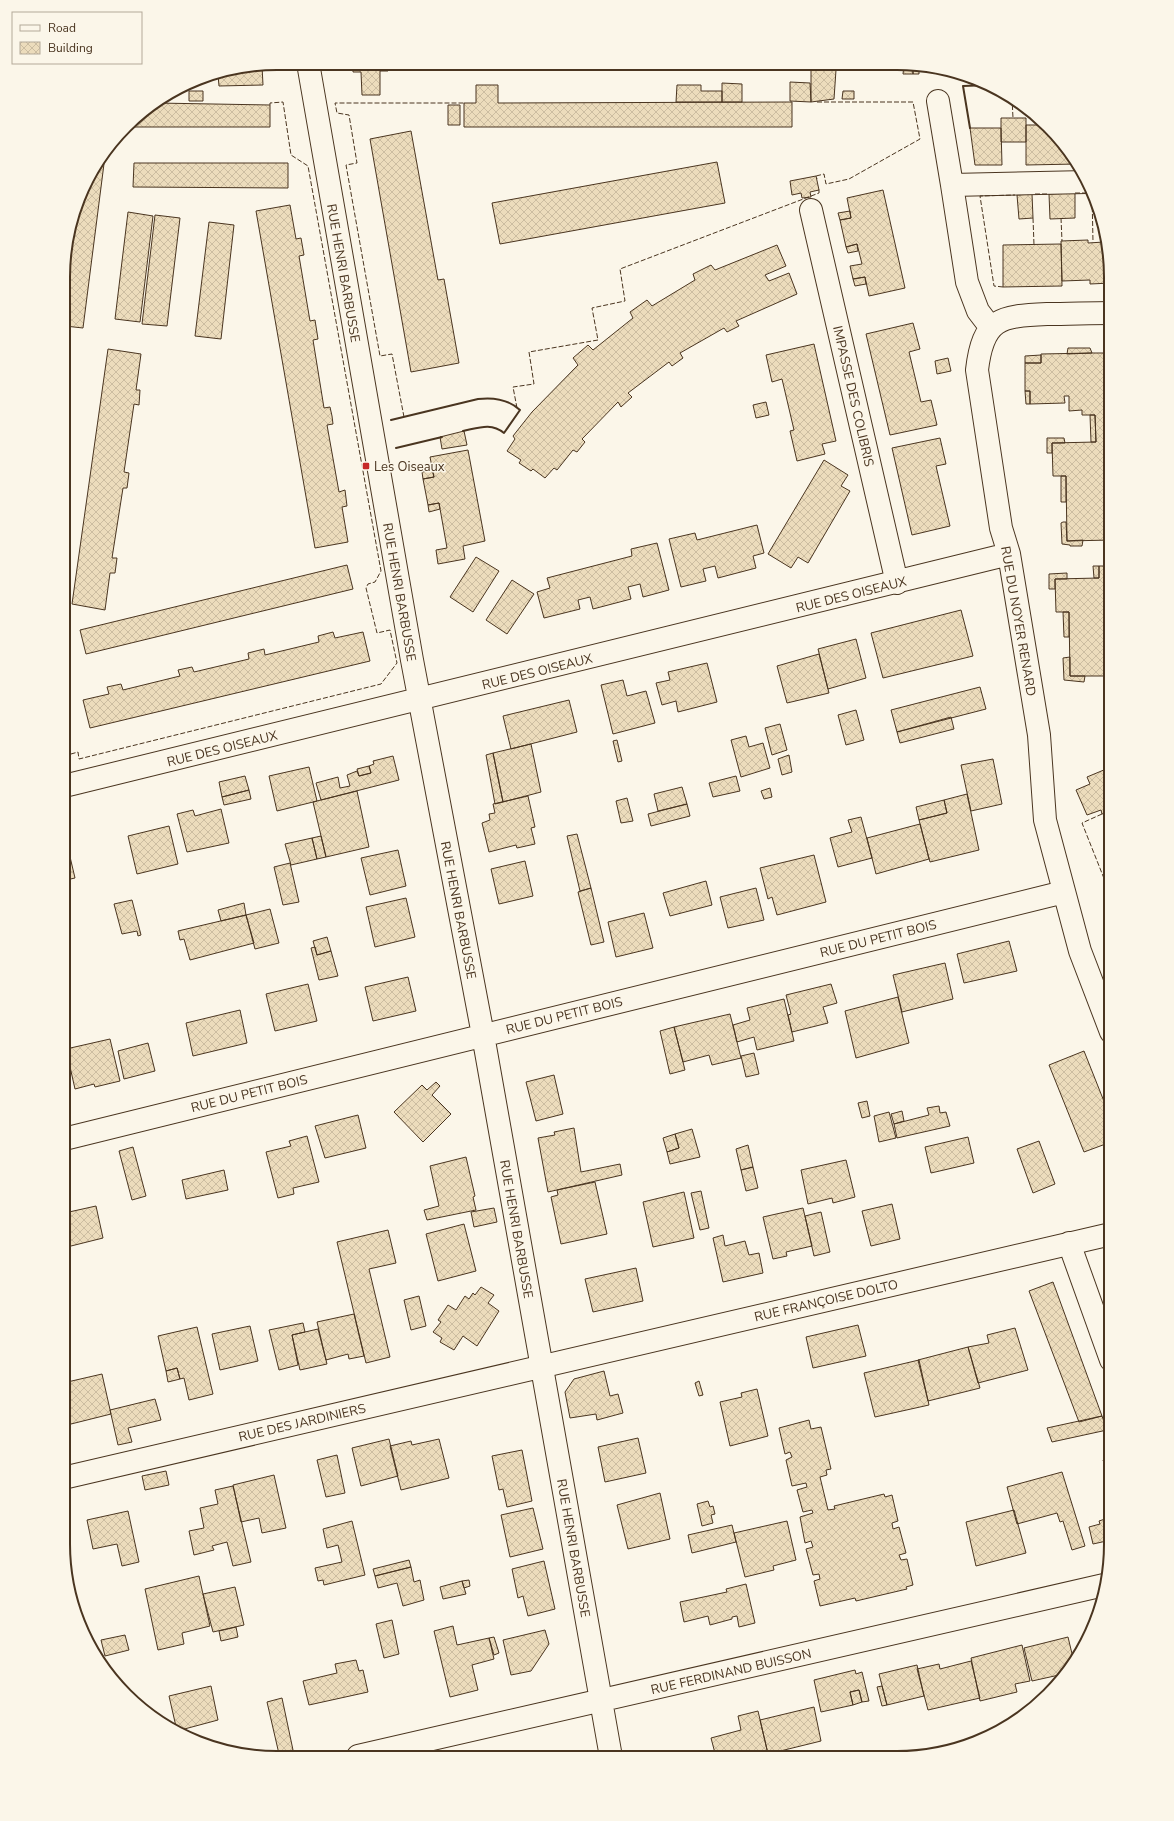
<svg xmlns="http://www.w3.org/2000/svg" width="1174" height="1821" viewBox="0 0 1174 1821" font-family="'Nunito Sans',sans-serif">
<defs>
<pattern id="building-cross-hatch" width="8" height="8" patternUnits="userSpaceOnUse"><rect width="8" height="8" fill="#ecdcbc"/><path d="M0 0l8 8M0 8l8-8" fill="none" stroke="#ccbda1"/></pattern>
</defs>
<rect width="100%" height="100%" fill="#fbf6e9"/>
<path fill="url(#building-cross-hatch)" stroke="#4a3520" d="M353 63H388V71H380V95H362L361 72H353Z
M904 65H913V74H903Z
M913 65H919V74H913Z
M262 66 263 85 219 86 218 75Z
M811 69 836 70 834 99 811 102Z
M790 82 810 83 811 102 790 101Z
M722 83 742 84V102H722Z
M476 85H498V103L792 102V127H464V103H476Z
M677 85H701V91H722V102H676Z
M189 91H203V101H189Z
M843 91H854V99H842Z
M156 103 270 105V127H135L136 116Z
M448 105H460V125H448Z
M1001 118H1026V142H1001Z
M1026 125H1045L1067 147 1077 164 1026 165Z
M970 128H1001L1002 165H975Z
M411 131 438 280 444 279 459 363 411 372 370 139Z
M105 156 83 328 65 326V293L74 217 85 182Z
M717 162 725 203 500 244 492 203Z
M134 163H288V188L133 187Z
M816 176 819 190 810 192 811 197 802 198 801 193 792 195 790 181Z
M883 190 905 288 869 296 865 277 853 279 850 266 862 264 857 244 846 247 840 220 851 218 847 198Z
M1075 193V218L1050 219 1049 194Z
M1032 194 1033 218 1019 219 1017 195Z
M290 205 296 239 301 238 304 255 299 256 310 321 315 320 318 339 313 340 324 408 330 407 332 416 333 424 327 425 339 492 345 490 347 506 342 507 348 542 315 548 256 211Z
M850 211 851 218 840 220 838 213Z
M128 212 153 216 140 322 115 319Z
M155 215 180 218 167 326 142 324Z
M209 222 234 225 221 339 195 336Z
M1088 240V243L1104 242 1111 283 1090 284V280L1062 281 1061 241Z
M857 244 858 251 848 253 846 247Z
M1061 244 1062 286 1003 287V245Z
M777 245 786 266 765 275 769 281 789 273 797 294 736 321 739 326 727 332 724 328 680 353 683 358 672 366 669 362 628 393 632 397 621 407 618 402 582 439 585 442 577 452 573 450 557 470 554 468 545 478 533 469 531 471 519 463 521 460 507 451 515 439 513 436 532 412 578 365 573 358 588 345 593 350 633 318 630 312 647 300 652 306 695 280 693 274 711 265 715 270Z
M865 277 866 284 855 286 853 279Z
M913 323 920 349 909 352 921 402 931 400 937 425 890 435 866 334Z
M814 344 836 441 822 444 825 454 797 461 790 431 794 430 782 379 772 382 766 355Z
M1068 348H1090L1092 353 1067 354Z
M108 349 141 354 136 390H140L139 405 134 404 124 472 129 473 127 488H123L112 558H117L115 573H110L105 610 72 604Z
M1092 353H1111V540L1067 541 1066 476H1053L1052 443 1096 442 1095 415H1082V410L1069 411V396H1064L1065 403 1030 404V391H1025V363H1041V354Z
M1041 355V363H1025V356Z
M948 358 951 371 937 374 935 361Z
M1025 391H1030V404H1026Z
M766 402 769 415 756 418 753 405Z
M1090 415H1095L1096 442H1091Z
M464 431 467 445 442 449 440 437Z
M940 438 946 464 936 466 950 526 912 535 892 448Z
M1047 438H1064L1065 443H1052V453H1047Z
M468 450 485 541 463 546 465 559 438 564 436 550 447 548 439 503 428 505 423 479 434 477 430 457Z
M824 460 848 475 841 486 850 491 808 563 798 557 791 568 768 554Z
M432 470 434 477 423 479 422 472Z
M1061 476H1066V502H1061Z
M439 503 440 509 429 512 428 505Z
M1063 522H1066L1067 541 1083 540 1082 546H1070V545L1062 544 1061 523Z
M757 525 764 553 753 556 756 568 718 578 715 566 703 569 706 581 681 587 669 539 695 533 697 540Z
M657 543 669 590 643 597 640 584 628 587 631 599 593 609 590 597 578 600 580 609 544 618 537 592 550 588 547 578 632 556 631 549Z
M476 557 499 571 473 612 450 597Z
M347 565 353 589 86 654 80 630Z
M1093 566H1099V578H1094Z
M1099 566H1111V676H1070L1069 612H1056L1055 579 1099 578Z
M1067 573V579H1055V589H1049V574Z
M512 580 534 594 507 634 486 620Z
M961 610 973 656 883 678 871 633Z
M1063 612H1069V637H1064Z
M333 632 335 638 363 632 370 661 90 728 83 700 109 694 107 687 121 684 123 690 180 676 178 670 192 667 194 672 249 659 248 653 264 649 265 655 319 642 318 636Z
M856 639 866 678 828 689 818 649Z
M819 654 829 693 787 703 777 666Z
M1070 657V676H1085L1084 682 1064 680 1063 658Z
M707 663 717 702 678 712 676 701 662 705 656 683 670 680 668 672Z
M623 680 627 696 646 691 655 723 613 734 601 685Z
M980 687 986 709 897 732 891 710Z
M569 700 577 732 511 749 503 716Z
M856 710 864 740 846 745 838 715Z
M951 717 954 729 900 743 897 732Z
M780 724 787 750 772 755 765 728Z
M746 736 749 747 763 743 770 768 741 777 731 740Z
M617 740 622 761 618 762 613 741Z
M531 744 541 792 503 802 493 753Z
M493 753 503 802 495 804 486 755Z
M789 755 792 772 782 775 778 759Z
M393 756 399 780 321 800 316 783 338 777 340 788 350 786 347 775 357 771 359 776 371 773 369 766 374 764 373 761Z
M993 759 1002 804 971 811 961 765Z
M369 766 371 773 359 776 357 769Z
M309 767 317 801 277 811 269 776Z
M1111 767V811L1102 814 1101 810 1087 815 1076 790 1090 784 1087 777Z
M245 776 249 790 222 797 219 782Z
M736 776 740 791 713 797 709 783Z
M682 787 687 804 658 811 654 794Z
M770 788 772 797 764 799 761 791Z
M249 790 251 799 224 805 222 797Z
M357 791 369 847 326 857 313 802Z
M967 794 979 850 930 862 919 820 947 813 944 800Z
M528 796 535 827 531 828 535 844 517 848 516 845 489 852 482 823 490 820 489 814 495 813 493 804Z
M627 798 633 821 621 823 616 801Z
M944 800 947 813 919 820 916 807Z
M687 804 690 816 651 826 648 814Z
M221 809 229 843 187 852 177 814 193 810 195 816Z
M861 817 872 858 838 867 830 838 852 832 848 820Z
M920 824 929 859 876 874 867 838Z
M169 826 178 864 137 874 128 836Z
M577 834 591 888 580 891 567 836Z
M321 836 326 857 317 859 312 838Z
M312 838 317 859 291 865 285 844Z
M64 844H67L71 861 64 863Z
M398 850 406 886 370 895 361 858Z
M814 855 826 902 777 915 772 897 768 899 760 868Z
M71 861 75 878 66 880 64 863Z
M525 861 533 896 499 904 491 869Z
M290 863 299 902 283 905 274 867Z
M706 881 712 905 670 916 663 893Z
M591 888 604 942 591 945 578 892Z
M756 888 764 920 728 928 720 897Z
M406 898 415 937 375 947 366 907Z
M132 900 141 935 138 936 137 931 122 934 114 904Z
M244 903 246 915 221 921 218 910Z
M270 909 279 943 255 949 246 915Z
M644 913 653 948 616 957 608 922Z
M246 915 254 943 190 960 184 939 180 940 178 931Z
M327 937 331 951 317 955 313 941Z
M1009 941 1017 971 964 983 957 954Z
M315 947 317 955 331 951 338 976 319 980 311 948Z
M945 963 953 999 902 1012 893 975Z
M408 977 416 1011 373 1021 365 987Z
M308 984 317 1021 275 1031 266 994Z
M831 984 837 1003 823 1007 828 1023 792 1032 788 1015 791 1014 786 995Z
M898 997 909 1043 856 1058 845 1011Z
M784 999 794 1041 757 1050 754 1037 737 1042 733 1025 750 1020 747 1008Z
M240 1010 247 1043 193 1056 186 1023Z
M730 1014 741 1058 712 1065 709 1055 683 1062 674 1027Z
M674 1027 685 1070 670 1074 660 1031Z
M110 1039 120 1081 95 1087 94 1084 75 1089 66 1049Z
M148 1043 155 1071 124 1079 118 1051Z
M1084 1051 1111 1119V1142L1084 1152 1049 1065Z
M754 1053 759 1074 746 1077 741 1056Z
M554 1075 563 1114 536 1121 526 1082Z
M436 1082 440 1086 432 1095 451 1114 423 1142 394 1112 422 1085 427 1090Z
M867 1101 870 1116 862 1118 858 1103Z
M939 1106 940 1113 946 1112 950 1126 897 1138 894 1124 929 1115 927 1108Z
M902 1111 904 1121 894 1124 891 1114Z
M889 1112 896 1138 879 1142 874 1116Z
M358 1115 366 1148 325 1158 315 1126Z
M574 1128 581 1172 620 1164 622 1175 548 1192 538 1138 555 1135 554 1132Z
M692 1129 700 1157 670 1164 667 1152 679 1148 675 1134Z
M675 1134 679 1148 667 1152 663 1138Z
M307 1136 319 1182 293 1188 294 1194 278 1198 266 1152 291 1146 289 1141Z
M968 1137 974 1163 931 1173 925 1147Z
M1039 1141 1055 1184 1033 1193 1017 1149Z
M748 1145 753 1167 741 1170 736 1149Z
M133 1147 146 1196 132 1200 119 1151Z
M466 1157 475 1196 473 1197 476 1210 427 1220 424 1210 439 1206 430 1166Z
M846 1160 855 1197 833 1203 832 1198 808 1204 801 1170Z
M753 1167 758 1188 746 1191 741 1170Z
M224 1170 228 1190 186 1199 182 1180Z
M595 1182 607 1234 561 1244 551 1197 558 1195 557 1190Z
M701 1191 709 1228 700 1230 691 1193Z
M684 1192 694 1238 653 1247 643 1202Z
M892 1204 900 1239 871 1246 862 1211Z
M96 1206 103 1238 63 1248V1210L68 1209 69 1212Z
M494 1208 497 1222 474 1227 471 1212Z
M803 1208 812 1246 786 1252 787 1256 773 1259 763 1217Z
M821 1212 830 1252 814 1256 805 1216Z
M464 1224 476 1271 438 1281 426 1234Z
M388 1230 396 1263 369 1269 390 1357 366 1363 337 1242Z
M723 1235 725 1246 745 1241 749 1255 759 1253 763 1273 723 1282 713 1238Z
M636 1268 643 1301 593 1312 585 1279Z
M1053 1282 1102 1416 1079 1422 1029 1291Z
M481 1287 494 1295 488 1303 499 1311 477 1346 463 1336 454 1350 440 1342 442 1338 433 1332 441 1322 438 1320 448 1305 456 1310 465 1296 469 1299 473 1293 475 1295Z
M419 1296 426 1326 411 1330 404 1300Z
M354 1314 364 1356 349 1359 348 1354 326 1360 317 1322Z
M303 1323 305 1332 292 1335 298 1365 279 1370 269 1330Z
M858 1325 866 1356 813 1368 806 1337Z
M250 1326 258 1361 220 1370 212 1334Z
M197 1327 213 1394 189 1400 184 1378 180 1379 177 1368 166 1371 158 1336Z
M1015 1328 1028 1370 978 1383 968 1347 989 1343 987 1335Z
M318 1329 327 1364 300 1370 292 1335Z
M968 1347 980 1388 928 1401 918 1360Z
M919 1360 929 1405 875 1417 864 1373Z
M177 1368 180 1379 168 1382 166 1371Z
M604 1371 610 1396 618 1394 623 1413 597 1420 596 1414 570 1418 565 1392 574 1379Z
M102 1374 111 1414 63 1426V1383Z
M699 1381 703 1395 699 1396 695 1383Z
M757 1389 768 1436 730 1446 720 1402 742 1397 741 1393Z
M155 1399 161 1420 128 1428 132 1442 118 1445 110 1410Z
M1102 1416 1107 1430 1052 1442 1047 1428Z
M809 1420 811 1429 821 1427 831 1469 826 1470 827 1475 820 1477 828 1510 835 1509 834 1506 884 1494 885 1497 892 1495 898 1521 892 1523 893 1529 899 1527 906 1553 899 1555 901 1560 907 1559 913 1585 906 1587 907 1589 856 1601 855 1598 820 1606 814 1581 820 1579 819 1574 813 1575 806 1549 813 1547 811 1541 805 1543 800 1517 813 1513 812 1510 803 1512 797 1490 807 1487 806 1483 792 1486 786 1460 792 1457 790 1452 785 1454 779 1428Z
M638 1438 646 1473 605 1482 598 1447Z
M389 1439 398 1476 361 1486 352 1448Z
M439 1439 449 1478 401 1490 390 1446 411 1441 412 1445Z
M522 1450 532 1501 507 1507 503 1489 499 1490 492 1456Z
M337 1455 345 1493 326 1497 317 1460Z
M1111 1457V1482L1103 1460Z
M166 1471 169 1485 145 1490 142 1476Z
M1062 1472 1085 1546 1072 1550 1063 1521 1060 1522 1057 1513 1017 1524 1007 1487Z
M274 1475 286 1528 262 1533 259 1518 241 1522 233 1485Z
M233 1486 251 1562 233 1566 227 1542 212 1546 214 1550 194 1555 189 1531 204 1528 200 1508 218 1504 215 1490Z
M660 1493 670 1539 628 1549 617 1505Z
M708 1501 710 1507 713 1506 715 1514 711 1515 713 1523 702 1526 697 1504Z
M533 1508 543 1549 510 1557 501 1515Z
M1014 1510 1026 1553 976 1566 966 1522Z
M128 1511 139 1562 122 1566 117 1544 93 1549 87 1520Z
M1111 1517V1540L1093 1544 1089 1527 1100 1524 1099 1521Z
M352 1521 365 1575 324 1585 323 1580 318 1581 315 1568 342 1562 338 1545 327 1548 323 1529Z
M787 1521 796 1560 773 1566 774 1570 745 1577 734 1533Z
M732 1525 736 1542 692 1553 688 1535Z
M63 1530 70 1563 67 1564 63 1544Z
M409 1560 411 1567 375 1576 373 1569Z
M544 1561 555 1609 528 1616 523 1596 518 1598 512 1569Z
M411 1567 414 1582 420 1580 424 1600 403 1606 397 1583 378 1588 375 1576Z
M199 1576 210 1626 182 1633 184 1644 158 1650 145 1589Z
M469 1580 470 1586 464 1588 462 1581Z
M462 1581 466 1594 443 1599 440 1587Z
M746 1584 755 1623 739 1627 737 1616 732 1617V1619L710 1625 708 1616 684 1622 680 1602 727 1592 726 1589Z
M235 1587 244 1625 213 1632 203 1594Z
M392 1620 399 1654 384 1658 376 1624Z
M453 1626 457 1645 489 1638 494 1659 472 1665 478 1690 450 1697 434 1631Z
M236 1627 238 1637 221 1641 219 1631Z
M545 1630 549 1644 531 1671 511 1675 503 1640Z
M125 1635 129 1650 105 1656 101 1640Z
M494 1637 499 1653 494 1655 489 1638Z
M1068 1637 1074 1662 1068 1673 1032 1681 1024 1648Z
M1022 1645 1030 1681 1015 1684 1017 1692 980 1701 971 1658Z
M356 1660 359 1671 363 1670 368 1692 309 1705 303 1681 337 1673 335 1664Z
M971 1661 980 1698 928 1710 917 1669 939 1664 940 1669Z
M917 1665 924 1696 887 1705 879 1674Z
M855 1670 856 1674 862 1672 869 1701 862 1702 859 1690 850 1692 853 1705 821 1712 814 1680Z
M211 1686 218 1720 177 1731 169 1696Z
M882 1686 887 1705 882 1706 877 1687Z
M859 1690 862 1702 853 1705 850 1692Z
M282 1698 293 1750 279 1754 267 1702Z
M814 1707 821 1741 768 1754 760 1720Z
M758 1711 769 1758 716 1757 711 1738 741 1730 738 1716Z"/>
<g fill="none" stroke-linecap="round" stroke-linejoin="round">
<g stroke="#4a3520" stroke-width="24">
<path id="street" d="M308 63 412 660 483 1035 611 1757
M938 101 952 185
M811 210 897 583
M991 328 978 311 967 282 952 185 1087 182
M64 786 1009 554
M1111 1032 1080 951 1045 820 1039 735 1009 554 1001 528 977 370C983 318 1000 316 1047 314 1068 314 1090 313 1111 313
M64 1139 1064 892
M1069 1243 1111 1360
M63 1478 1111 1234
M358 1756 1104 1585"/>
</g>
<use href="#street" stroke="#fbf6e9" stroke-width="22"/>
<path stroke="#4a3520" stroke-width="1" stroke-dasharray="5 2" stroke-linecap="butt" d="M1012 98 1013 118
M817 102H913L920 139 849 179 826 184 824 174 816 176 817 179
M1075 193H1094
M1092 193 1093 242
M1035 194H1049
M1033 218 1034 245
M1061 218 1062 241
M1003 287 994 286 980 196 1015 195
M517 408 513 387 534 384 529 352 598 340 592 308 625 301 620 269 819 193V188
M404 417 392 354 380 356 346 165 357 163 349 115 337 113 335 103H464
M64 756 78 752 79 759 381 684 397 663 390 630 377 633 366 588 368 584 375 582 381 571 308 166 291 155 283 102 270 103V105
M1102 814 1082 823 1111 896"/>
<path stroke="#4a3520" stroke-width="2" d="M970 128 963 86 990 85
M391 420 478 399C494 397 508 399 520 410L504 433C491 422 478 428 463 431
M396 448 442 437"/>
</g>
<rect fill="#c62828" stroke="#fbf6e9" stroke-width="1.5" x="362" y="462" width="8" height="8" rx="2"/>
<g text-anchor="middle" stroke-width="3" stroke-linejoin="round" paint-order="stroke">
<g font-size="13" fill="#4a3520" stroke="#fbf6e9">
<text transform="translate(344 273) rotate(80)" y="5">RUE HENRI BARBUSSE</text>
<text transform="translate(854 396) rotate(77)" y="5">IMPASSE DES COLIBRIS</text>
<text transform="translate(400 592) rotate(80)" y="5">RUE HENRI BARBUSSE</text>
<text transform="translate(851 594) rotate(-14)" y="5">RUE DES OISEAUX</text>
<text transform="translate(1019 621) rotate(80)" y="5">RUE DU NOYER RENARD</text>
<text transform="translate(537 671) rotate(-14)" y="5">RUE DES OISEAUX</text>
<text transform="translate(222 748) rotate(-14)" y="5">RUE DES OISEAUX</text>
<text transform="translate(459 910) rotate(79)" y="5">RUE HENRI BARBUSSE</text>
<text transform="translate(878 938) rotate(-14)" y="5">RUE DU PETIT BOIS</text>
<text transform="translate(564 1015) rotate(-14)" y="5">RUE DU PETIT BOIS</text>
<text transform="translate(249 1093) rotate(-14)" y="5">RUE DU PETIT BOIS</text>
<text transform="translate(517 1229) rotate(80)" y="5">RUE HENRI BARBUSSE</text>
<text transform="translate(826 1300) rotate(-13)" y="5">RUE FRANÇOISE DOLTO</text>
<text transform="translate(302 1422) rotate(-13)" y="5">RUE DES JARDINIERS</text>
<text transform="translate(574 1548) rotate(80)" y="5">RUE HENRI BARBUSSE</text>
<text transform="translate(731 1671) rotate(-13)" y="5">RUE FERDINAND BUISSON</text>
</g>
<g font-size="13" fill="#4a3520" stroke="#fbf6e9" text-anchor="start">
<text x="374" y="471">Les Oiseaux</text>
</g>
</g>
<path d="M0 0H1174V1821H0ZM277 70H897A207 207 0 0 1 1104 277V1544A207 207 0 0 1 897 1751H277A207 207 0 0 1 70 1544V277A207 207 0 0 1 277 70Z" fill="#fbf6e9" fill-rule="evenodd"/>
<path fill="none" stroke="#4a3520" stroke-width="2" d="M277 70H897A207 207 0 0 1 1104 277V1544A207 207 0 0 1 897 1751H277A207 207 0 0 1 70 1544V277A207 207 0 0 1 277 70Z"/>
<rect x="12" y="12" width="130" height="52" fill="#fbf6e9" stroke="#b4a999"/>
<rect x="20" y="25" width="20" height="6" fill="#fbf6e9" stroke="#b4a999"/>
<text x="48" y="32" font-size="12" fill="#4a3520">Road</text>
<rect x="20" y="42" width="20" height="12" fill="url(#building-cross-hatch)" stroke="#b4a999"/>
<text x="48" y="52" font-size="12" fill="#4a3520">Building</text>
</svg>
